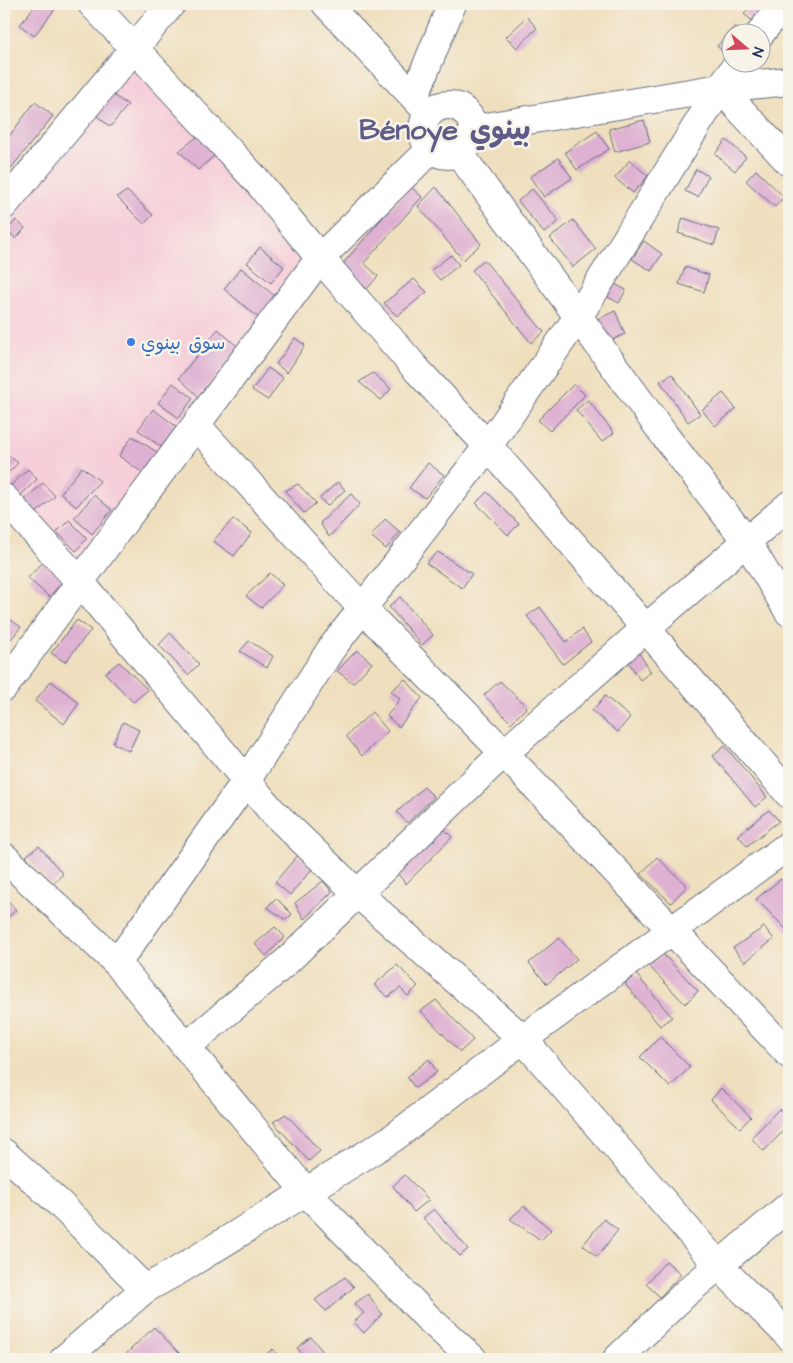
<svg xmlns="http://www.w3.org/2000/svg" width="793" height="1363" viewBox="0 0 793 1363" font-family="'Architects Daughter','Playpen Sans Arabic',sans-serif">
<rect width="100%" height="100%" fill="#f7f3e8"/>
<filter id="ink" filterUnits="userSpaceOnUse"><feTurbulence type="fractalNoise" baseFrequency=".02" numOctaves="2"/><feDisplacementMap in="SourceGraphic" scale="10" xChannelSelector="R" yChannelSelector="G"/><feConvolveMatrix kernelMatrix="1 2 1 2 8 2 1 2 1" color-interpolation-filters="sRGB"/></filter>
<filter id="wash" filterUnits="userSpaceOnUse"><feTurbulence type="fractalNoise" baseFrequency=".0096" numOctaves="4" result="noise"/><feDisplacementMap in="SourceGraphic" scale="20" xChannelSelector="R" yChannelSelector="G"/><feGaussianBlur stdDeviation="1.12" result="paint"/><feColorMatrix in="noise" values="0 0 0 0 0 0 0 0 0 0 0 0 0 0 0 0 0 1.4 0 .05"/><feComposite in="paint" operator="in"/></filter>
<g filter="url(#wash)">
<rect width="100%" height="100%" fill="#efdfbe"/>
<path fill="#f6cfd9" d="M134 48 320 258 80 582 4 498V205Z"/>
<g id="blocks">
<path fill="#deb0d2" d="M36 4H59L34 36 20 25Z
M678 4H689L684 9Z
M753 4 765 14 756 24 744 14Z
M527 17 537 28 517 48 506 37Z
M735 26 742 32H730V52L727 56 717 46Z
M112 94 128 105 110 127 96 115Z
M35 102 53 116 4 177V143Z
M644 120 650 142 615 152 609 129Z
M597 131 609 149 577 170 565 152Z
M197 137 215 155 198 170 179 151Z
M726 140 746 157 735 171 715 154Z
M558 158 572 178 544 197 530 177Z
M630 160 648 176 633 193 615 178Z
M696 169 708 176 698 197 685 191Z
M756 170 784 197 775 207 746 181Z
M410 186 422 197 364 263 378 276 367 289 341 266Z
M436 187 481 244 463 260 418 206Z
M532 189 559 221 544 233 518 201Z
M127 191 153 215 144 224 117 197Z
M683 218 719 230 714 245 678 233Z
M16 220 25 228 16 239 7 231Z
M573 220 596 249 573 267 550 238Z
M644 241 662 254 651 271 632 259Z
M260 247 284 267 271 283 247 263Z
M451 255 459 265 440 280 431 270Z
M484 260 544 332 531 343 472 270Z
M685 267 709 275 704 292 679 284Z
M241 268 276 297 259 318 224 289Z
M414 279 427 292 397 316 384 303Z
M613 283 626 290 619 303 606 296Z
M615 311 625 334 604 344 594 321Z
M218 329 239 348 198 396 179 378Z
M295 338 305 345 287 373 276 364Z
M268 368 283 378 268 400 252 390Z
M373 373 391 389 381 400 359 382Z
M672 374 700 414 688 422 660 381Z
M173 383 193 398 179 418 158 403Z
M574 384 585 395 550 431 538 420Z
M723 393 736 409 715 426 702 410Z
M588 400 614 433 602 442 576 410Z
M153 409 177 427 161 447 138 430Z
M132 436 157 452 143 473 119 456Z
M7 454 18 463 4 477V457Z
M428 463 444 475 425 498 409 488Z
M82 467 100 481 76 507 61 493Z
M28 469 37 479 19 497 9 487Z
M338 482 345 490 327 506 320 498Z
M43 483 55 496 34 515 21 503Z
M298 484 316 503 304 513 285 491Z
M487 492 519 524 508 535 476 503Z
M351 494 360 504 329 537 320 523Z
M94 495 112 510 92 534 74 518Z
M233 519 252 533 234 556 213 541Z
M385 519 400 532 386 549 371 536Z
M69 520 87 538 76 551 57 532Z
M438 552 472 574 462 588 426 563Z
M44 561 64 580 49 597 28 578Z
M270 573 283 585 261 608 246 596Z
M400 597 433 635 422 645 389 607Z
M540 607 566 642 582 629 591 642 563 664 527 616Z
M4 615 21 627 6 645 4 643Z
M77 620 91 630 65 662 51 653Z
M170 633 199 664 188 675 159 645Z
M249 641 273 656 267 668 240 651Z
M357 650 372 663 353 683 337 671Z
M639 653 651 672 640 680 627 660Z
M119 662 148 690 133 702 105 673Z
M405 679 422 698 399 727 387 716 400 699 391 691Z
M51 681 79 703 64 724 35 701Z
M500 681 527 707 511 723 484 695Z
M605 696 630 717 618 732 592 711Z
M372 712 388 731 362 756 346 736Z
M123 722 139 730 129 751 113 743Z
M725 746 767 797 755 807 713 756Z
M424 787 434 797 407 823 397 812Z
M769 810 779 821 747 846 738 835Z
M441 826 452 837 406 884 396 871Z
M39 846 63 874 51 885 26 856Z
M298 855 313 868 290 895 275 882Z
M657 857 687 886 671 903 641 874Z
M781 879 789 889V932L756 899Z
M323 881 332 892 304 919 295 903Z
M4 896 16 910 4 921Z
M276 898 292 914 286 920 267 907Z
M275 927 285 937 266 956 255 944Z
M764 927 774 939 745 962 733 948Z
M559 938 577 959 547 984 529 963Z
M663 954 698 991 685 1004 649 966Z
M397 965 418 986 408 996 400 988 388 997 374 985Z
M636 974 672 1017 660 1026 625 984Z
M436 1000 473 1040 460 1052 421 1011Z
M660 1037 690 1067 670 1087 640 1057Z
M4 1044 10 1053 4 1058Z
M429 1059 437 1072 415 1088 407 1077Z
M721 1088 751 1117 740 1128 711 1100Z
M779 1109 789 1119V1125L764 1151 751 1138Z
M286 1114 320 1151 309 1161 273 1122Z
M405 1175 429 1200 414 1212 393 1186Z
M524 1206 551 1230 541 1240 510 1219Z
M434 1209 468 1249 460 1256 423 1218Z
M604 1219 618 1230 597 1257 583 1245Z
M666 1261 681 1274 660 1297 646 1284Z
M345 1277 354 1287 326 1311 315 1300Z
M368 1294 382 1314 364 1333 354 1322 364 1313 354 1304Z
M154 1327 180 1354 172 1359H126L124 1356Z
M311 1337 329 1359H307L297 1348Z
M4 1343 9 1350 4 1355Z
M273 1349 281 1359H260Z"/>
</g>
</g>
<g filter="url(#ink)">
<use href="#blocks" fill-opacity="0" stroke="#656d80" stroke-width="1"/>
<g fill="none" stroke-linecap="round" stroke-linejoin="round">
<g stroke="#656d80" stroke-width="30">
<path id="minor" d="M92 4 134 48 258 182 320 258 418 371 488 446 789 794
M326 4 429 113
M760 34 783 4
M720 88 789 162
M414 97 452 4
M423 130a25 25 0 1 1 50 0a25 25 0 1 1-50 0Z
M474 129 720 88 789 81
M459 153 665 436 747 542 789 612
M4 205 171 4
M196 425 362 608 504 753 789 1054
M4 498 80 582 271 810 357 893 523 1039 719 1266 789 1336
M4 687 114 535 320 258 431 149
M4 857 117 963 306 1192 428 1318 473 1359
M117 963 246 781 331 649 488 446 578 317 720 88 739 62
M186 1047 285 963 491 765 646 628 789 505
M4 1153 60 1204 145 1289
M64 1359 145 1289 179 1270 393 1138 523 1039 789 845
M617 1359 686 1293 789 1206"/>
</g>
<use href="#minor" stroke="#fff" stroke-width="28"/>
</g>
</g>
<circle fill="#3f7fe0" stroke="#f7f3e8" stroke-width="2" cx="131" cy="342" r="5"/>
<g text-anchor="middle" stroke-width="5" stroke-linejoin="round" paint-order="stroke">
<g font-size="19" fill="#366cbe" stroke="#f7f3e8" text-anchor="start">
<text x="141" y="349">سوق بينوي</text>
</g>
<g font-size="29" font-weight="bold" fill="#5f5c87" stroke="#f7f3e8">
<text x="445" y="139">Bénoye بينوي</text>
</g>
</g>
<rect width="793" height="1363" fill="none" stroke="#f7f3e8" stroke-width="20"/>
<g transform="translate(746 48) rotate(109)"><circle r="24" fill="#f7f3e8" stroke="#9fa5b1"/>
<path d="M0-4L9 19L0 12L-9 19Z" fill="#d1495b"/>
<text y="-8" font-size="14" font-weight="bold" text-anchor="middle" fill="#1b2f5e">N</text>
</g>
</svg>
